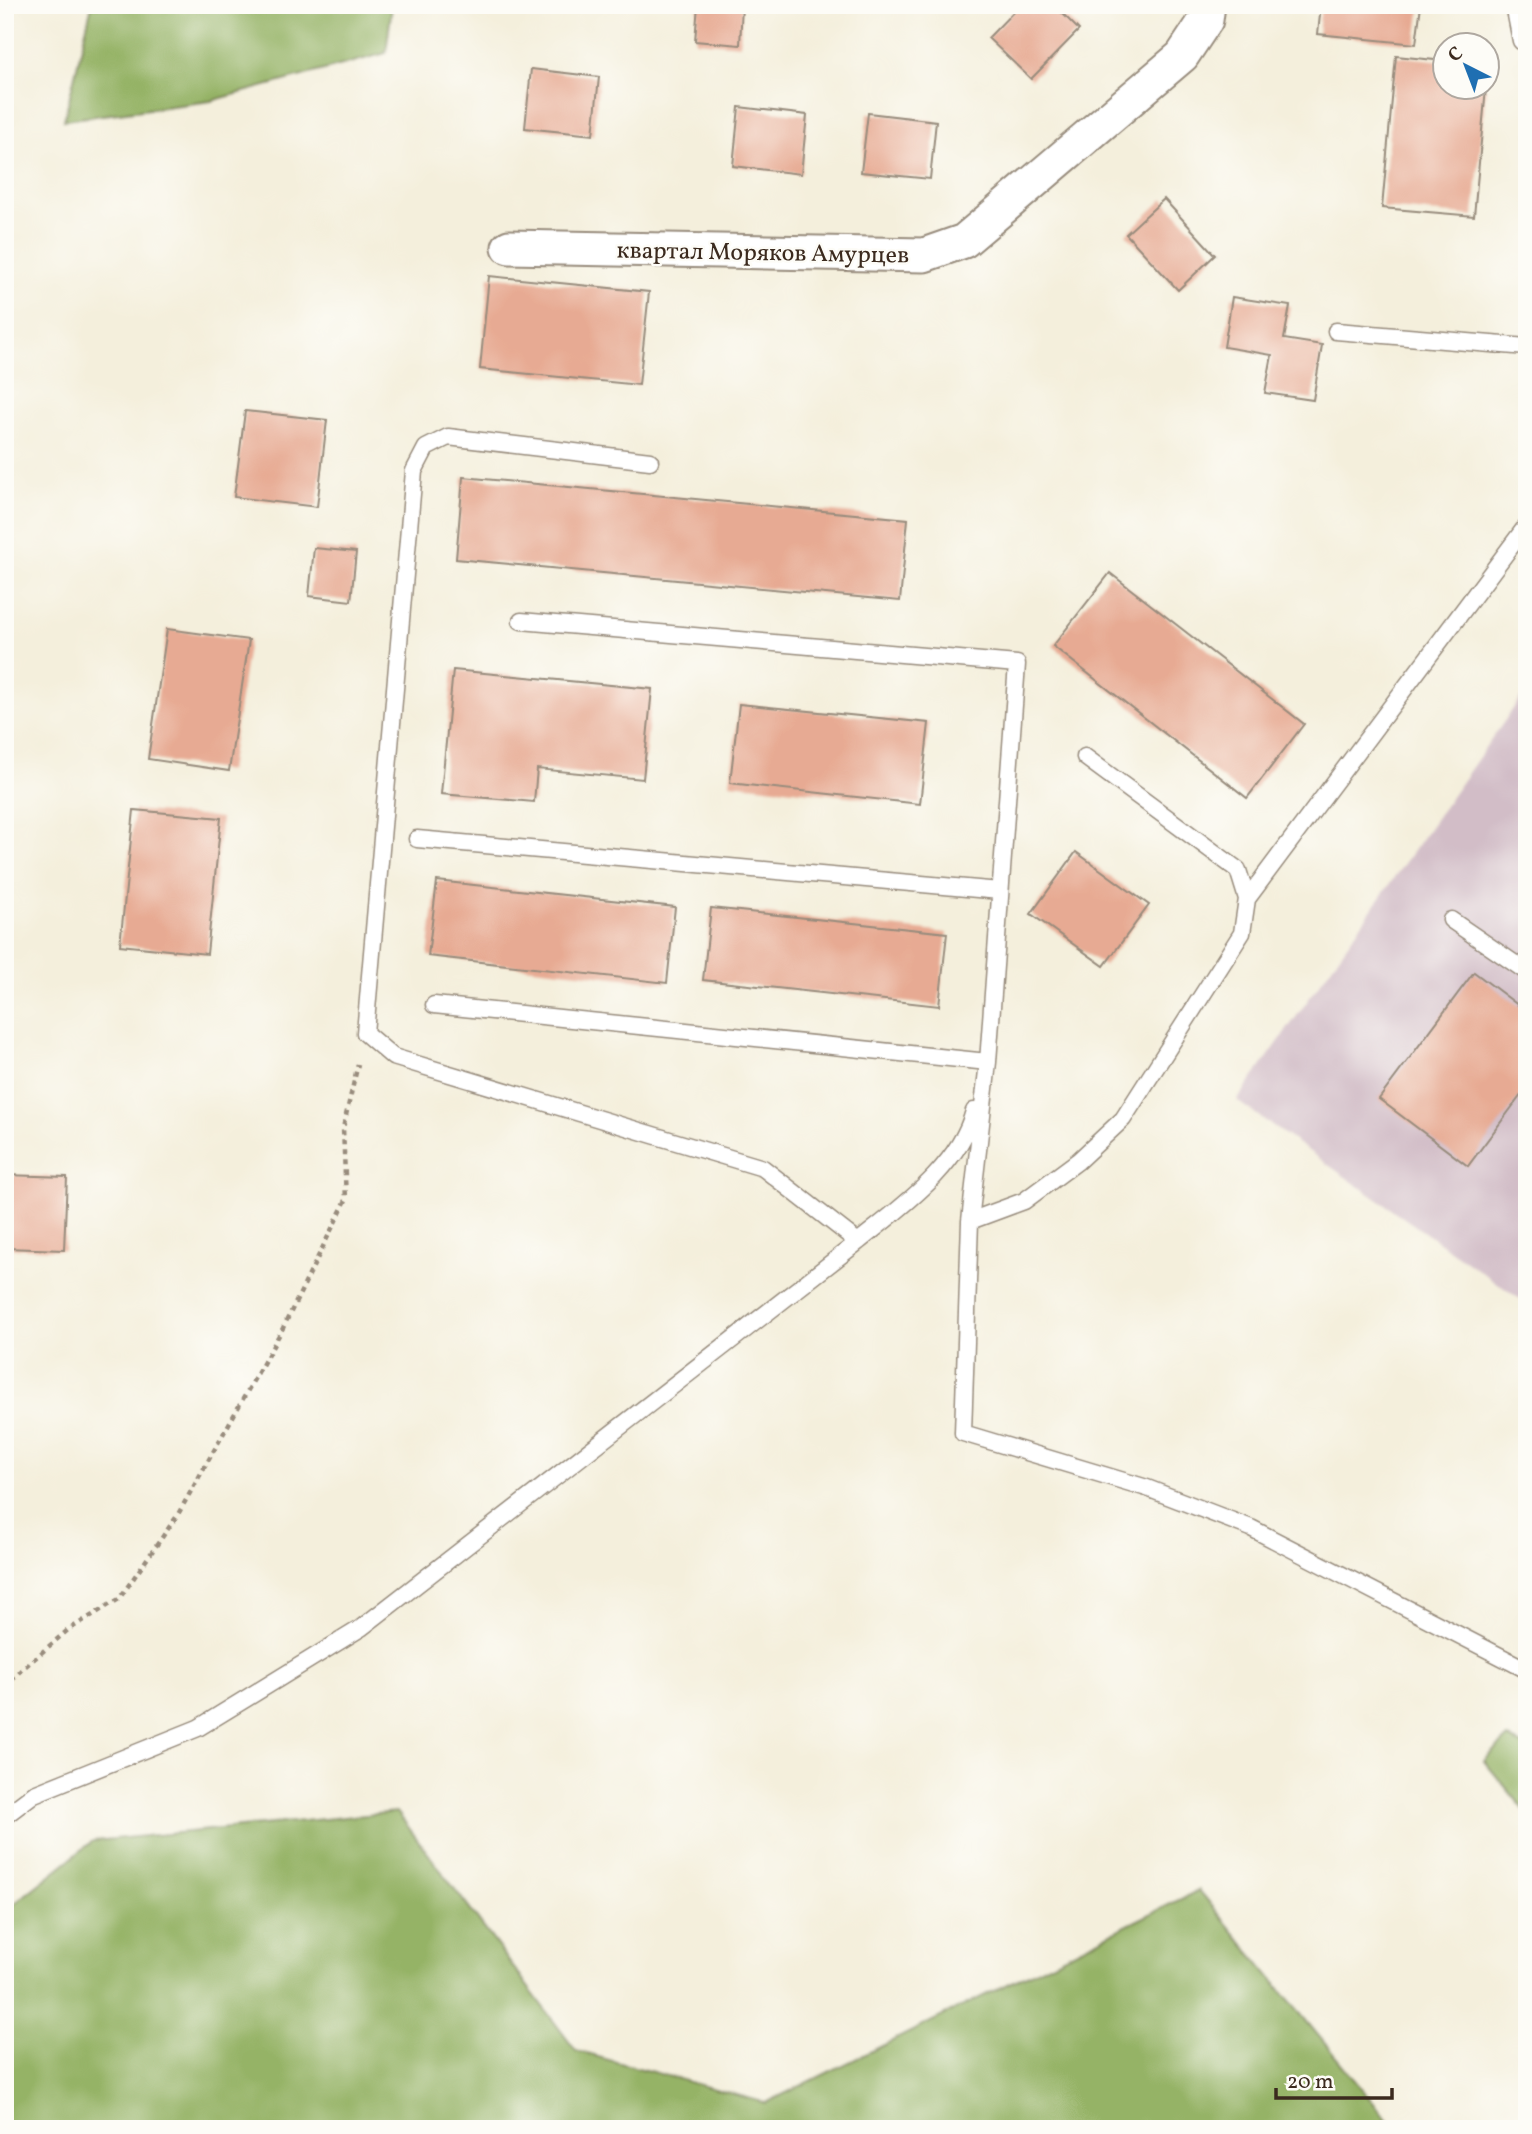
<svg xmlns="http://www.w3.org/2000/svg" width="1532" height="2134" viewBox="0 0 1532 2134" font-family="Vollkorn,serif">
<rect width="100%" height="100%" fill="#fdfcf7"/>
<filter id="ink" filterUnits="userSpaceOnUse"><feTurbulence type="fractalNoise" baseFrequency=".0143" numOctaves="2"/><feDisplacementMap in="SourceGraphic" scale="14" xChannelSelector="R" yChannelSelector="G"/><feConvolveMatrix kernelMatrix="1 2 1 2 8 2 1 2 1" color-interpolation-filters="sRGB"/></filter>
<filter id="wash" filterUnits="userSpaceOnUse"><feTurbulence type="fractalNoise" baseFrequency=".00686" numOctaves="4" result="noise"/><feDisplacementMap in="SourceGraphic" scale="28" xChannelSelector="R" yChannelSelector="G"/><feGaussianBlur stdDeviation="1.57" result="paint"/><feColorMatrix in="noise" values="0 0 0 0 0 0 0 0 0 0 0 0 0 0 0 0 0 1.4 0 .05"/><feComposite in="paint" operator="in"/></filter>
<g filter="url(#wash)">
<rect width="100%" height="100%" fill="#f4efdc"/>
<path fill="#d2bdc7" d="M1527 689V1304L1237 1101Z"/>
<path fill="#95b366" stroke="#686e42" stroke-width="2" d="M92 5H392L386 53 211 101 64 120Z
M1508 1738 1527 1747V1813L1484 1761Z
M397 1812 576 2051 766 2103 1199 1890 1395 2129H5V1911L93 1841Z"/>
<g id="blocks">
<path fill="#e7aa93" d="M698 5H742L740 45 695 41Z
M1020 5H1054L1079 30 1031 79 988 38Z
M1321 5H1421L1416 44 1318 34Z
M1396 56 1444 61V88H1486L1474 216 1382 208Z
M531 69 599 77 593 135 525 128Z
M739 107 807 115 801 174 733 166Z
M868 113 936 121 930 179 861 172Z
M1164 199 1215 255 1178 290 1126 234Z
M489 276 649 292 639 385 480 369Z
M1232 297 1290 306 1284 339 1322 345 1313 400 1265 393 1272 355 1224 347Z
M245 411 327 420 317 507 234 497Z
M463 477 908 519 900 601 456 559Z
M314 548 356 552 351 601 309 596Z
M1110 573 1304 724 1247 798 1053 646Z
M167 629 249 640 229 771 148 759Z
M453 670 652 689 643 779 537 769 534 802 441 794Z
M739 704 929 723 920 804 730 783Z
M134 810 221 818 207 954 120 945Z
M1076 852 1149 905 1104 966 1031 914Z
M437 881 675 907 667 983 428 956Z
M711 908 947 933 939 1006 703 980Z
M1474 972 1527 1012V1087L1468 1166 1379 1099Z
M5 1175 67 1177 64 1250 5 1248Z"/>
</g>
</g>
<g filter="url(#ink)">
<use href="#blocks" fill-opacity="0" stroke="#988c7d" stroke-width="2"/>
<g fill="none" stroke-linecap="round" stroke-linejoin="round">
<g stroke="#988c7d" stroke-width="19">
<path id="service" d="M1514 5 1521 41
M1336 331 1527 347
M650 461 448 437 426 448 414 471 365 1033 393 1057 763 1168 858 1242
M521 621 1017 664 988 1062 970 1221 963 1433 1147 1488 1251 1528 1527 1670
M417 839 1000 891
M1247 899 1527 525
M1451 920 1527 972
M434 1005 988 1062
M970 1221 1024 1201 1078 1161 1123 1119 1242 933 1247 899 1238 870 1085 757
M5 1816 34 1794 198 1728 361 1628 858 1242C901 1207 959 1167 974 1111"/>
</g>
<g stroke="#988c7d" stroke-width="37">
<path id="minor" d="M509 247 924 255 964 241 1182 56 1206 20 1208 5"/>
</g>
<path stroke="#988c7d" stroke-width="4.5" stroke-dasharray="5 5" stroke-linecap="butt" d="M5 1688 21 1670 68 1630 119 1599 177 1516 283 1328 346 1200 343 1128 358 1064"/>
<use href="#service" stroke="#fff" stroke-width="16"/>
<use href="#minor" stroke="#fff" stroke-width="33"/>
</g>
</g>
<g text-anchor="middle" stroke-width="5" stroke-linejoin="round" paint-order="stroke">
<g font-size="24" fill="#3b2a1e" stroke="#fdfcf7">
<text transform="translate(763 252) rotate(1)" y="8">квартал Моряков Амурцев</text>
</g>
</g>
<rect width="1532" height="2134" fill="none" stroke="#fdfcf7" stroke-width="28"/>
<g transform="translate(1466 66) rotate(318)"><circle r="33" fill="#fdfcf7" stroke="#afa8a0" stroke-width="2"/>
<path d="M0-5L12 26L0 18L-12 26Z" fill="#1f6fb2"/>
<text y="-10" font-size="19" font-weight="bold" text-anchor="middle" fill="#3b2a1e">С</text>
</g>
<path d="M1276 2088v10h116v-10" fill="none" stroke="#3b2a1e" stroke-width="3.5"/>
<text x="1287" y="2088" font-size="21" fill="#3b2a1e" stroke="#fdfcf7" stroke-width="5" paint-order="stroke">20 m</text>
</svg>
